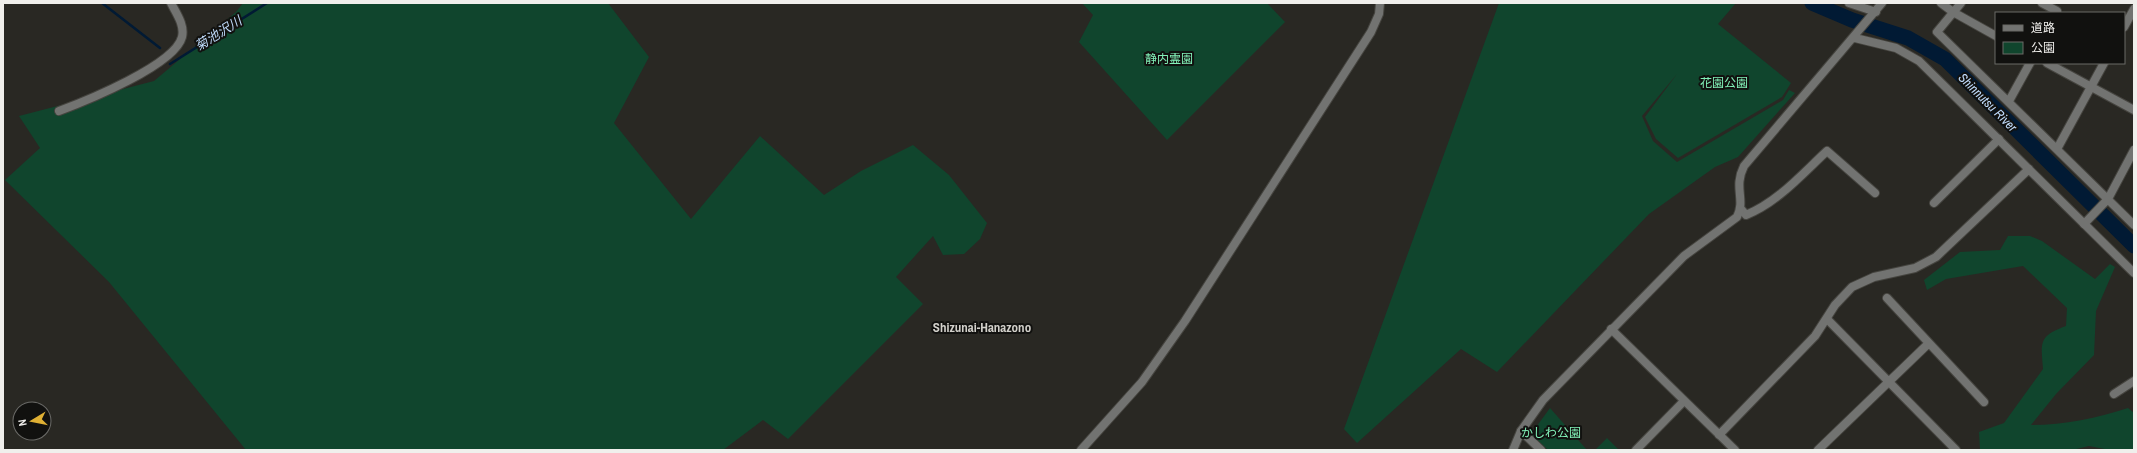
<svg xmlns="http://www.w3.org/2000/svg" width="2137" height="453" viewBox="0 0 2137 453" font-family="'Archivo Narrow','Noto Sans JP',sans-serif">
<rect width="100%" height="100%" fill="#292823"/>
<path fill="#10452d" d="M243 3H608L649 57 614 123 691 219 760 136 824 195 861 171 913 145 949 175 987 223 980 239 964 254 943 255 933 236 896 277 923 304 788 439 763 420 723 450H246L109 282 5 180 40 148 19 116 154 81 236 12Z
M1082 3H1267L1285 22 1167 140 1079 42 1093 15Z
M1499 3H1736L1718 24 1791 83 1782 97 1678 158 1656 139 1645 117 1677 74 1642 116 1653 141 1677 162 1783 100 1789 90 1795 93 1738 157 1715 167 1649 214 1497 372 1461 349 1357 443 1344 429Z
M2008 236H2030L2042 241 2095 279 2110 264 2115 267 2096 311 2094 355 2056 394 2031 425C2063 425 2098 418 2128 408L2134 413V450H2110L2089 446 2072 450H1980L1979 432 2004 423 2043 369C2041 343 2038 336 2066 326L2067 308 2023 266 1946 279 1927 290 1924 280 1960 252 2000 250Z
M1550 408 1587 450 1596 449 1607 438 1619 450H1548L1531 434Z"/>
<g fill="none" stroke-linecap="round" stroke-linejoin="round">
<path stroke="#011a34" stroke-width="2.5" d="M102 3 160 48
M170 64 267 3"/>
<path stroke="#011a34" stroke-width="15" d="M1812 3 1852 20 1908 38 1945 59 2134 246"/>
<g stroke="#45443f" stroke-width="10">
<path id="minor" d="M1849 3 1876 12
M1941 3 1953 12 1996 36
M1961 3 1937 32 2134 225
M2042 3 2057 11
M2124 27 2134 9
M2047 63 2134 110
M2009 101 2030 63
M59 111C86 101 175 65 182 37 185 25 176 13 171 3
M2057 149 2104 63
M1934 203 1999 139
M1741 209 1746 215C1778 202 1802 174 1827 151L1875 193
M2084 224 2108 199 2134 150
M1887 298 1984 402
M1827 319 1956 450
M2114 394 2134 381
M1521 431 1541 450
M1636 450 1684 401
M1818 450 1929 343"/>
</g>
<g stroke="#45443f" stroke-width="10">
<path id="tertiary" d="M1855 38 1896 48 1919 61 2134 273
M1611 329 1735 450
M1719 435 1815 336 1835 305 1852 287 1874 277 1915 268 1936 257 2029 169
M1081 450 1142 382 1185 321 1371 32 1379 14 1380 3
M1513 450 1521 431 1543 400 1684 256 1737 217C1746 199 1733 188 1744 166L1882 3"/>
</g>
<use href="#minor" stroke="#727371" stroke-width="8"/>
<use href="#tertiary" stroke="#727371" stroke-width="8"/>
</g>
<g text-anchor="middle" stroke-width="4" stroke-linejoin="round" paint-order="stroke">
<g font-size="12" fill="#82f1b8" stroke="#11110f">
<text x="1169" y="63">静内霊園</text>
<text x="1724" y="87">花園公園</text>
<text x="1551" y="437">かしわ公園</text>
</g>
<g font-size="13" font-style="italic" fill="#bfdafa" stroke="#11110f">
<text transform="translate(218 33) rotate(-32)" y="5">菊池沢川</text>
<text transform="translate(1988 102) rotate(45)" y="5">Shinnutsu River</text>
</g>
<g font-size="13" font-weight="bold" fill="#d2d0ca" stroke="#11110f">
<text x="982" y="332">Shizunai-Hanazono</text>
</g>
</g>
<rect width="2137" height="453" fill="none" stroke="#f0efec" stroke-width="8"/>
<rect x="1995" y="12" width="130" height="52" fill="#11110f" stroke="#6a6a67"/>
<rect x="2003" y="25" width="20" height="6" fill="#727371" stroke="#6a6a67"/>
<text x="2031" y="32" font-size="12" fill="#f0efec">道路</text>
<rect x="2003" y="42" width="20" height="12" fill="#10452d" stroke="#6a6a67"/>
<text x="2031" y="52" font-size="12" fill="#f0efec">公園</text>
<g transform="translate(32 421) rotate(260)"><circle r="19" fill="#11110f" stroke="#6a6a67"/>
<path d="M0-3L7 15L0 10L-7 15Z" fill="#dfb034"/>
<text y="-6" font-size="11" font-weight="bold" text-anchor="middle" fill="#f0efec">N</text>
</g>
</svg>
